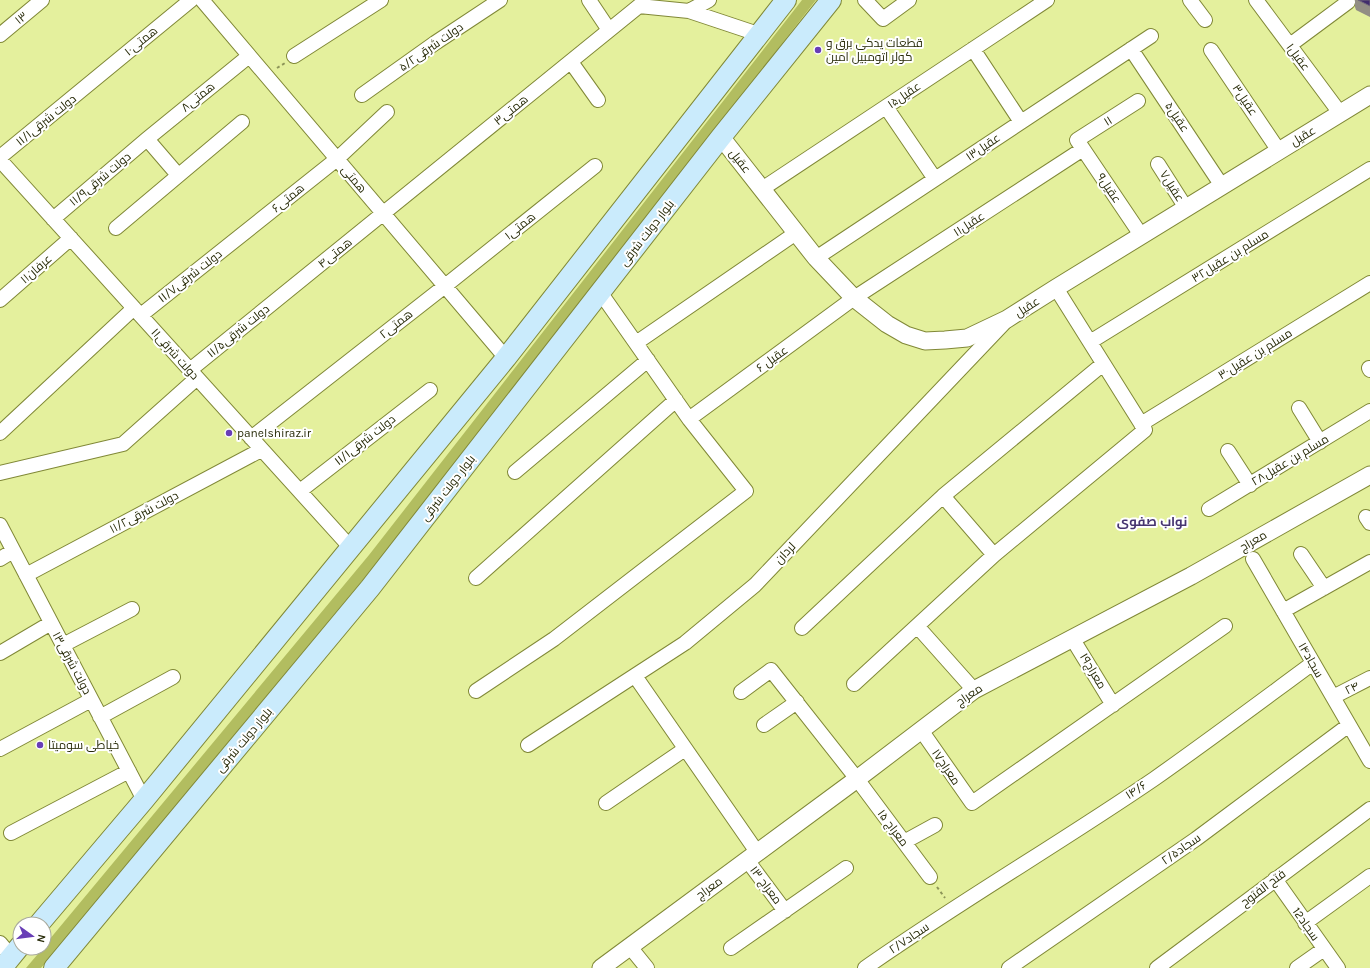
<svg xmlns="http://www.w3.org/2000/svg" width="1370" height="968" viewBox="0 0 1370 968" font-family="Karla,Cairo,sans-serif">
<rect width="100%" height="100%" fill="#e4f09d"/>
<path fill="#b2bd60" d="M802 0H816L381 558 41 968H26L43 948H44V946L369 555Z"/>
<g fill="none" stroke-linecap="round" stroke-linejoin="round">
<g stroke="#808837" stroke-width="16">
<path id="minor" d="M202 0 506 358
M589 0 609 30
M865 0 883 19 909 0
M1190 0 1205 20
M1256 0 1340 113
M689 11 709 0
M0 35 42 0
M1290 45 1348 2
M973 49 1021 122
M1131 49 1222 186
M1211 50 1279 151
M294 56 381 0
M571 62 598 100
M362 95 435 43 500 0
M1138 101 1077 140 1141 235
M886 107 935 179
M147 139 178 175
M0 157 191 0
M0 160 351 548
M1158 164 1186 208
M762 189 1047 0
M53 219 147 139 249 56
M116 228 242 122
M816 258 1151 36
M0 300 71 238
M141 315 337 159 387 112
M1090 342 1370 169
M636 343 796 233
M1369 368 1370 370
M190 370 639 6 689 11 758 34
M1299 408 1320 442
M689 419 854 298 1083 149
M1141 424 1370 283
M0 433 134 308
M251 438 445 286 595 166
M1228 451 1250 485
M515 472 648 360
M0 473 123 444 197 378
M300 491 430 390
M943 496 994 555
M1209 509 1370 411
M1366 517 1370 523
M0 525 144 800
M1301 554 1324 588
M0 559 13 551
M1253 559 1370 761
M26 575 261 450
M476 578 676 400
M1283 611 1370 562
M917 626 974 690
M802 628 943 496 1103 364
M1072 638 1113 705
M63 645 132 609
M0 653 51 623
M635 676 757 852
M854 684 994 555 1145 430 1056 288
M476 691 554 639 746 491 689 419 600 292
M741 692 771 670 857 779 930 877
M1333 697 1370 678
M100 717 173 677
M764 725 797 702
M921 730 972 803 1225 626
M528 745 685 643 755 585 1006 321
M0 749 91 700
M606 803 685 749
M11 833 129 771
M904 842 935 825
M747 860 785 911
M1275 879 1338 968
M1305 923 1370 876
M0 943 11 956
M630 947 647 968
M731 948 846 868
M865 968C959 902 1059 844 1154 779 1208 741 1260 702 1313 663
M1009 968 1196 839 1349 725
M1157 968 1370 809
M1297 968 1324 949"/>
</g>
<g stroke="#808837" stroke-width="19">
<path id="tertiary" d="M721 137 816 258 854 298 887 324 906 335 925 341 945 340 967 338 1007 319 1056 288 1370 95
M601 968 857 779 974 690 1191 576 1370 475"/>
</g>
<g stroke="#808837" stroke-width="22">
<path id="secondary" d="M39 924 144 800 506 358 786 0
M2 968 20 946
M54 968 370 588 721 137 831 0"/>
</g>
<path stroke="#8d9559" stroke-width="2" stroke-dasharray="3 3" stroke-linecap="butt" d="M277 68 285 63
M937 887 945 898"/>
<use href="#minor" stroke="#fff" stroke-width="14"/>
<use href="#tertiary" stroke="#fff" stroke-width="17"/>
<use href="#secondary" stroke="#caebfc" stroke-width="20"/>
</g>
<path fill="#928e84" d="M1355 0H1370V17L1356 10 1355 7Z"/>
<path fill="#402c6c" stroke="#71677b" d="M1358 0H1370V6Z"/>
<g fill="#683eb6" stroke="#fff" stroke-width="1.5">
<circle cx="818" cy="50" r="4"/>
<circle cx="229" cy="433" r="4"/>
<circle cx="40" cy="745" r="4"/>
</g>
<g text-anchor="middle" stroke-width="4" stroke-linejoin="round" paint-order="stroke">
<g font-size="12" fill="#282b09" stroke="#fff">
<text transform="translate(21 18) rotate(-40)" y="4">۱۳</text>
<text transform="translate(141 41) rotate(-39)" y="4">۱۰همتی</text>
<text transform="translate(431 47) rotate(-35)" y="4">۵/۲دولت شرقی</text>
<text transform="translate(1298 57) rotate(53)" y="4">عقیل۱</text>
<text transform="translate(904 95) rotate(-34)" y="4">عقیل۱۵</text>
<text transform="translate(198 97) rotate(-39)" y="4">همتی۸</text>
<text transform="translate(1245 100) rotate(56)" y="4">عقیل۳</text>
<text transform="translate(511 110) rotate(-39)" y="4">۳همتی</text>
<text transform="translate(1177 117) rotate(56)" y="4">عقیل۵</text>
<text transform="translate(46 120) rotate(-39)" y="4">۱۱/۱دولت شرقی</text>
<text transform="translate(1108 121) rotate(-32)" y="4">۱۱</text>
<text transform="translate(1303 136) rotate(-31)" y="4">عقیل</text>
<text transform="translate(983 147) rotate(-34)" y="4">عقیل۱۳</text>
<text transform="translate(740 161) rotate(52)" y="4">عقیل</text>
<text transform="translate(100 179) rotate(-40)" y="4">۱۱/۹دولت شرقی</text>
<text transform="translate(354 179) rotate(50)" y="4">همتی</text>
<text transform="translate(1172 186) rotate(58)" y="4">عقیل۷</text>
<text transform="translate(1109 188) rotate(56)" y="4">عقیل۹</text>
<text transform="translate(288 198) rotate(-39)" y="4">۶همتی</text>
<text transform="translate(969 224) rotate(-33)" y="4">عقیل۱۱</text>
<text transform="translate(520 226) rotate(-39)" y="4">۱همتی</text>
<text transform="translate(647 233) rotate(-52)" y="4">بلوار دولت شرقی</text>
<text transform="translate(335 253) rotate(-39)" y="4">۴همتی</text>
<text transform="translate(1230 256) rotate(-32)" y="4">مسلم بن عقیل۳۲</text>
<text transform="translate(36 269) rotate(-41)" y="4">۱۱عرفان</text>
<text transform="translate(190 276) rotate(-38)" y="4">۱۱/۷دولت شرقی</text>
<text transform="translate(1027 307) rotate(-33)" y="4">عقیل</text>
<text transform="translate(396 324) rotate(-38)" y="4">۲همتی</text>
<text transform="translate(238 331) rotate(-39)" y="4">۱۱/۵دولت شرقی</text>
<text transform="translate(175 354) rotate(48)" y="4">۱۱دولت شرقی</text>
<text transform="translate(1255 354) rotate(-32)" y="4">مسلم بن عقیل۳۰</text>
<text transform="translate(772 359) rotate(-36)" y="4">عقیل ۶</text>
<text transform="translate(365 440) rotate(-38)" y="4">۱۱/۱دولت شرقی</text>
<text transform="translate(1290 460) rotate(-31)" y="4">مسلم بن عقیل۲۸</text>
<text transform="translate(448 488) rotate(-52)" y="4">بلوار دولت شرقی</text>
<text transform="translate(144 512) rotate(-28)" y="4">۱۱/۲دولت شرقی</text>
<text transform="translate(1253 541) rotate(-30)" y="4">معراج</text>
<text transform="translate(785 553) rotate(-46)" y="4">لردان</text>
<text transform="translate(1311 660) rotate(60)" y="4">۱۴سجاد</text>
<text transform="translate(72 663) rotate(62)" y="4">۱۳دولت شرقی</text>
<text transform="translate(1093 671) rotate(59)" y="4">معراج۱۹</text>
<text transform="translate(1352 688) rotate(-27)" y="4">۲۴</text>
<text transform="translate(969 695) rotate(-34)" y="4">معراج</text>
<text transform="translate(244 740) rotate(-50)" y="4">بلوار دولت شرقی</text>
<text transform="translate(946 767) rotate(56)" y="4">معراج۱۷</text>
<text transform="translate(1136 790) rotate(-33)" y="4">۱۴/۶</text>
<text transform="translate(893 828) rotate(53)" y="4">معراج ۱۵</text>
<text transform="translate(1181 849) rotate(-35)" y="4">۲/۵سجاد</text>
<text transform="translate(766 885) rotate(53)" y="4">معراج ۱۳</text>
<text transform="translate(709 888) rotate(-36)" y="4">معراج</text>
<text transform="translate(1263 888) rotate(-37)" y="4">فتح الفتوح</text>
<text transform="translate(1306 924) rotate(55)" y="4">12سجاد</text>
<text transform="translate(909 938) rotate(-34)" y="4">سجاد۲/۷</text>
</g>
<g font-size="12" fill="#282b09" stroke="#fff" text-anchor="start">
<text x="826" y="47">قطعات یدکی برق و<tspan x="826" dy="14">کولر اتومبیل امین</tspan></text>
<text x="237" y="437">panelshiraz.ir</text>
<text x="48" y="749">خیاطی سومیتا</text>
</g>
<g font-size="13" font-weight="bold" fill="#473571" stroke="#fff">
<text x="1152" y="526">نواب صفوی</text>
</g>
</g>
<g transform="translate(32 936) rotate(104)"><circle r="19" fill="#ffffff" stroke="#a9aa9d"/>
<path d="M0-3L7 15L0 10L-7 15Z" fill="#683eb6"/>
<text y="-6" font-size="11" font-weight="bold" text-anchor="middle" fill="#282b09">N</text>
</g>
</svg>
